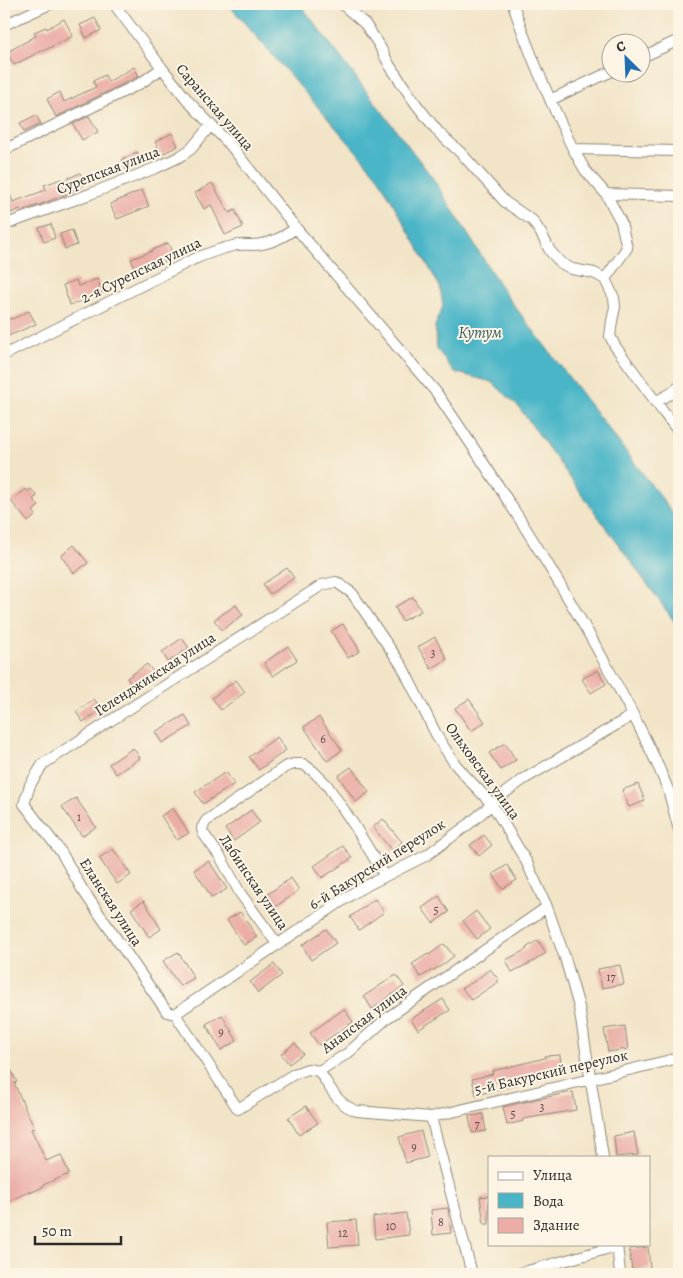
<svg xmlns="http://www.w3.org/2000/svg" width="683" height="1278" viewBox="0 0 683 1278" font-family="Alegreya,serif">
<rect width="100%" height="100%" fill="#fcf5e5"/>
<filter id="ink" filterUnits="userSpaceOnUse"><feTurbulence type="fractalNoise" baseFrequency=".02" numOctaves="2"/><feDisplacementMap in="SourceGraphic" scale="10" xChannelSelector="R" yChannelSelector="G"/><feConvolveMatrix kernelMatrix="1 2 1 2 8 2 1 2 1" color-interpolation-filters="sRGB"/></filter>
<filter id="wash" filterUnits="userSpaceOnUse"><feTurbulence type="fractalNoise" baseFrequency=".0096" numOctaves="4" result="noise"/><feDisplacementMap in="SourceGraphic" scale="20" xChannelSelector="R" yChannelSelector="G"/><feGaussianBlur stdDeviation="1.12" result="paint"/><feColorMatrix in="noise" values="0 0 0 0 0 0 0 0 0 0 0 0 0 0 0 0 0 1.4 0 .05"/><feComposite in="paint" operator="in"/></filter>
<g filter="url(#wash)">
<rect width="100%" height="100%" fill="#f2e4c7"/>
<path fill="#4ab5c7" stroke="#3a7079" d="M228 4H300L432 177 506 295 679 521V628L518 406 492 382 454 372 437 349 435 326 443 306 440 287 377 175Z"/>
<g id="blocks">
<path fill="#ebada6" d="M95 18 101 30 86 38 80 25Z
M64 19 73 36 43 51V50L14 65 7 52 36 36 34 32 46 27 47 29Z
M134 67 139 76 137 77 56 117 47 99 60 92 64 102 96 87 93 81 105 75 108 82Z
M36 115 41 124 24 132 20 123Z
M89 116 98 132 82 140 73 124Z
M172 133 178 146 162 154 155 142Z
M137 152 142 163 126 170 122 159Z
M80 173 85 184 67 194 36 206 21 211 20 209 4 216V180L13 202 46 190 44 185 61 179 62 181Z
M212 183 229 213 235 210 243 227 225 235 211 205 204 209 195 193Z
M142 190 149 206 117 219 110 204Z
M51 224 55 238 44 242 39 228Z
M72 230 77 245 65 249 60 234Z
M168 243 174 258 136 273 131 259 152 251V250Z
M97 279 103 293 70 305 63 285 76 280 78 286Z
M29 311 36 324 4 338V321L12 318V319Z
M26 489 28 491 31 489 37 496 33 499 39 506 33 511 36 515 28 522 11 501Z
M74 545 88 563 74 573 61 556Z
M287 568 294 578 270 594 263 584Z
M413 597 421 611 402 621 395 607Z
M236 605 243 615 222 630 214 620Z
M343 624 360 651 348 658 331 631Z
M435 637 447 659 431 669 418 647Z
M182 638 189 648 168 662 162 652Z
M288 646 297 660 273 676 264 663Z
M147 664 154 673 133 687 127 678Z
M598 670 606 684 591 693 582 679Z
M236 680 245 692 221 710 212 698Z
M94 699 102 709 83 722 76 712Z
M469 699 485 722 471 731 455 708Z
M185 715 191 726 162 743 155 732Z
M319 717 342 750 327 761 304 727Z
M277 737 286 750 259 770 249 757Z
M505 743 516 760 501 770 489 753Z
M133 748 140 758 116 774 109 764Z
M351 767 369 792 356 802 338 776Z
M226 772 234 784 203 804 195 792Z
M638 784 645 801 629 807 622 790Z
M76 798 96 827 82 836 62 807Z
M173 808 189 833 177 840 161 816Z
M251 810 260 822 234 841 225 829Z
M383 819 402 842 392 851 373 827Z
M484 835 492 845 479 856 470 845Z
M343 846 352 858 322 878 314 866Z
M113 849 131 875 117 884 99 858Z
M209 861 227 889 212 898 194 870Z
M507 865 517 880 502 889 493 874Z
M291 878 299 890 274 908 265 896Z
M439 896 449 912 433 923 422 908Z
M375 899 384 912 359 930 350 917Z
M144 901 161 929 149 937 131 909Z
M476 911 490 929 477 939 463 921Z
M240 912 257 937 244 945 227 920Z
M326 929 336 943 311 960 302 945Z
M538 940 546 953 534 961 512 972 506 960 527 949 526 948Z
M444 944 454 956 441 966 420 977 412 964 428 954 429 955Z
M178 952 194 978 180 986 163 961Z
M274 964 282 975 258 993 250 982Z
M620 965 624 984 602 988 598 969Z
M490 969 498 979V982L471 1000 462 988 475 981Z
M396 975 404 986 372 1009 364 996Z
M443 999 450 1010 418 1030 411 1019Z
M344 1009 353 1022 319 1045 310 1033Z
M222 1015 237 1041 221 1050 206 1024Z
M625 1026 628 1049 608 1052 604 1029Z
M295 1043 303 1054 289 1064 281 1054Z
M560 1055 562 1073 543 1076V1077L515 1083 516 1085 476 1095 472 1079 493 1074 492 1071 545 1058V1056Z
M11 1070 17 1082 14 1083 34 1128 31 1129 46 1161 61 1155 69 1174 43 1185V1187L30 1193V1191L7 1202 4 1194V1074Z
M573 1092 576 1110 523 1119V1121L507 1125 503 1107 537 1099Z
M306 1106 318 1123 299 1135 288 1118Z
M483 1114 486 1131 472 1133 469 1116Z
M421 1131 428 1157 406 1163 399 1137Z
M634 1132 638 1155 616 1157 614 1136Z
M489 1196V1224H484L480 1197Z
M448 1208 451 1233 433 1235 431 1210Z
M406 1213 409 1235 375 1239 373 1217Z
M356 1220 358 1245 329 1247 327 1222Z
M648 1247 650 1268 632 1270 629 1249Z"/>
</g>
</g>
<g filter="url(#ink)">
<use href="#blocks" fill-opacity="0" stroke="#8e8879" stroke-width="1"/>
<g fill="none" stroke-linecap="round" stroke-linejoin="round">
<g stroke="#8e8879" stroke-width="12">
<path id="minor" d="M114 4 162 68 189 102 231 146 296 228 436 392C494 477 549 562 599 652 623 696 648 740 667 787 672 801 675 816 679 830
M342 4 365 24 378 43 390 66 416 104 439 133 461 153 505 202 533 221 542 235 550 251 561 263 572 269 594 273 605 279 627 248 621 222 606 194
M513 4C529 54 550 101 573 149L679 151
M4 25 50 4
M640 58 679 40
M550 100 610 72
M573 149 585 170 606 194 679 196
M4 150 141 83 162 68
M4 225 90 194 158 167 179 157 191 149 211 125
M605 279 614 298 615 307 612 321 610 336 615 346 664 413 679 432
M4 355 192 260C206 254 219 249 233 246 239 244 246 245 253 245 270 244 282 238 296 228
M655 402 670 394 679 387
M278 945 240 893 221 858 203 833 202 828 206 821 285 767 294 764H303L313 771 327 785 354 825 385 876
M175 1014 167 1012 82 889 61 852 24 804 30 785 43 764 322 585 336 582 352 593 402 666 438 738 455 764 470 781 492 804 526 861 547 907 565 958 579 1007 603 1157
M175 1014 358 890 427 855 469 824 506 792 524 779 633 715
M175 1014 238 1109 294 1074 308 1069 319 1071 348 1053 387 1018 547 907
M319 1071C330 1087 337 1105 357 1111L431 1117 679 1058
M431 1117 472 1274
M617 1244 620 1274
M517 1274 617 1246"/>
</g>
<use href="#minor" stroke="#fff" stroke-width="10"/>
</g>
</g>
<g text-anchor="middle" stroke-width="4" stroke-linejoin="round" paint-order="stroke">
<g font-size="12" fill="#5b4c4a">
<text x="433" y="657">3</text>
<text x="323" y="743">6</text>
<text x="79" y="821">1</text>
<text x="436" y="914">5</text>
<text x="611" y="981">17</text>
<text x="221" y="1036">9</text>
<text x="542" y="1111">3</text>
<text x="513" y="1118">5</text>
<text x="477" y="1128">7</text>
<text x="414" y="1151">9</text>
<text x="441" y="1226">8</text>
<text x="391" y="1230">10</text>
<text x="343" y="1237">12</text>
</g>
<g font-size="15" fill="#2b2b2b" stroke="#fcf5e5">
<text transform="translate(215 107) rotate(49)" y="5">Саранская улица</text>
<text transform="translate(108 170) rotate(-21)" y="5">Сурепская улица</text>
<text transform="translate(141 270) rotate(-26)" y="5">2-я Сурепская улица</text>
<text transform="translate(155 674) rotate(-33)" y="5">Геленджикская улица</text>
<text transform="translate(483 771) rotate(54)" y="5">Ольховская улица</text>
<text transform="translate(377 864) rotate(-32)" y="5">6-й Бакурский переулок</text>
<text transform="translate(254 882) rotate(56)" y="5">Лабинская улица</text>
<text transform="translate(111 902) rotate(57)" y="5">Еланская улица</text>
<text transform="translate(364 1019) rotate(-37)" y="5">Анапская улица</text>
<text transform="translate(551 1072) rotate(-13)" y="5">5-й Бакурский переулок</text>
</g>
<g font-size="16" font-style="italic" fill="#365b62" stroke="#fcf5e5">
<text x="480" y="338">Кутум</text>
</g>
</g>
<rect width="683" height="1278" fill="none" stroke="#fcf5e5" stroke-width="20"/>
<rect x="488" y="1156" width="162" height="90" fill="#fcf5e5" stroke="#a8a49b"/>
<rect x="498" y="1172" width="25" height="8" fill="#ffffff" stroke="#a8a49b"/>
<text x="533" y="1180" font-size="15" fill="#2b2b2b">Улица</text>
<rect x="498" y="1193" width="25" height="15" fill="#4ab5c7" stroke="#a8a49b"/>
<text x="533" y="1206" font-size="15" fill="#2b2b2b">Вода</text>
<rect x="498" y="1218" width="25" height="15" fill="#ebada6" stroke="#a8a49b"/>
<text x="533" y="1230" font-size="15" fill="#2b2b2b">Здание</text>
<g transform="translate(626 58) rotate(336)"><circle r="24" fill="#fcf5e5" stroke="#a8a49b"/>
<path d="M0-4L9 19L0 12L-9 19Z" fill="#1f6fb2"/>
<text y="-8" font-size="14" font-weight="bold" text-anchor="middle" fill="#2b2b2b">С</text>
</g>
<path d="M35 1236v8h86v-8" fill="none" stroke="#2b2b2b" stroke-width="2.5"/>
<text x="42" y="1236" font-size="15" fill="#2b2b2b" stroke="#fcf5e5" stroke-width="4" paint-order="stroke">50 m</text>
</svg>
